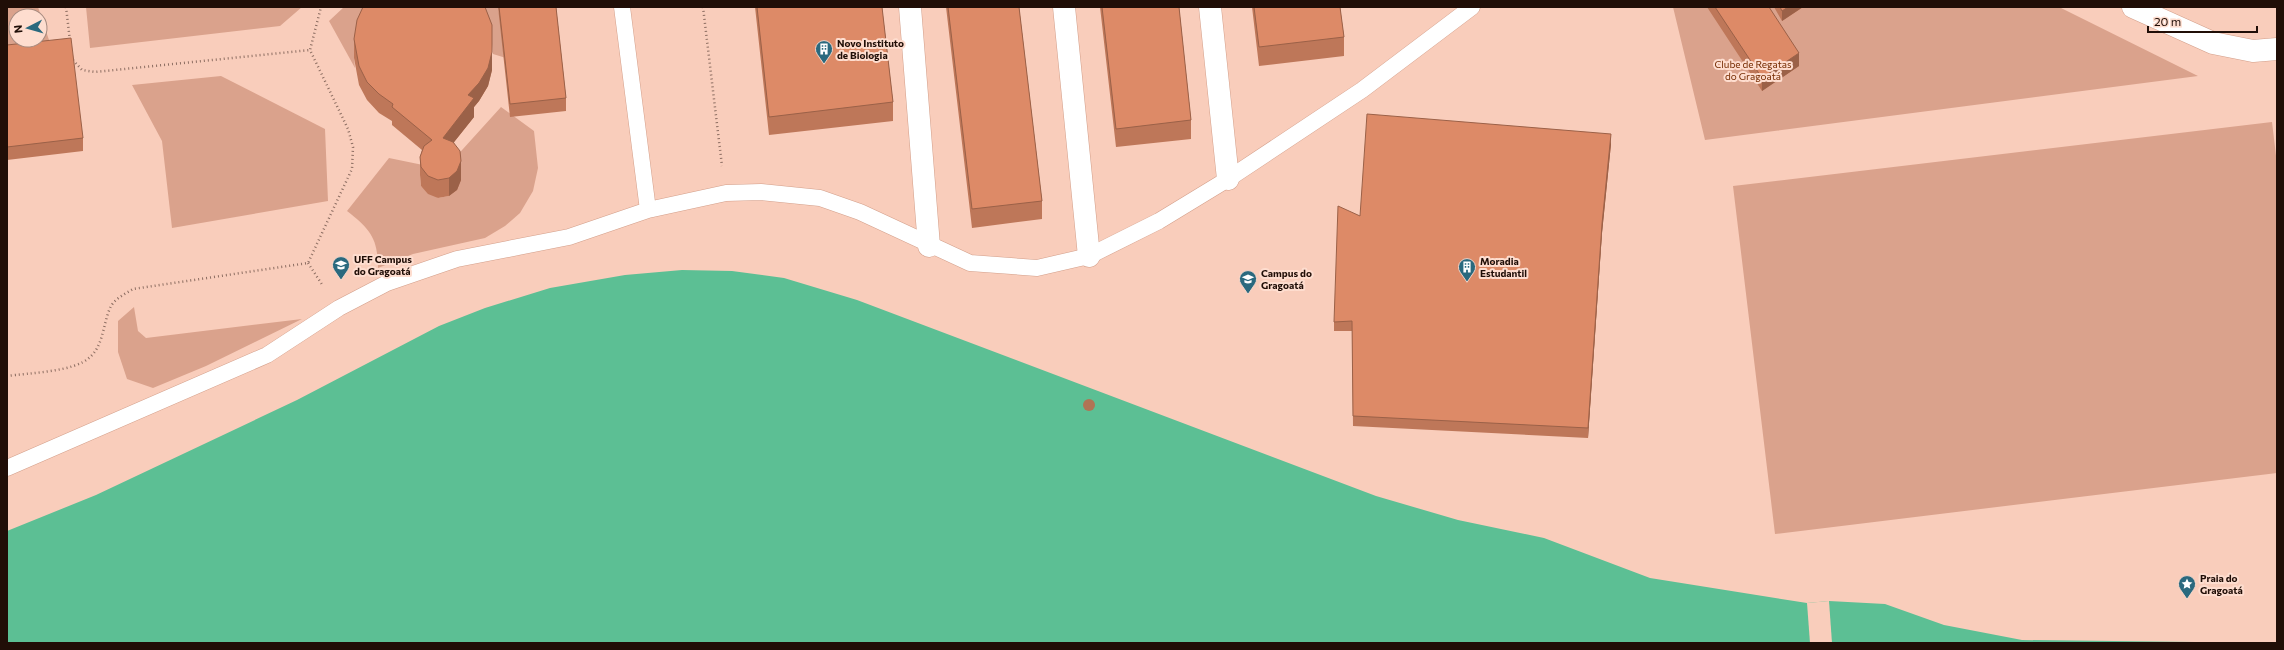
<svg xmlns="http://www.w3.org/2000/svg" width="2284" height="650" viewBox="0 0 2284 650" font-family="Commissioner,sans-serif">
<rect width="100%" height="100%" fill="#f9cdbb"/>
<path fill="#daa28c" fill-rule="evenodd" d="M7 7H38L52 49 7 54ZM16 16H40V40H16Z
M86 7H302L280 26 90 48Z
M344 7H377L354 58 355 68 329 21Z
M469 7H498L506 58 493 54 492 44Z
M1673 7H2059L2198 76 1705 140Z
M221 76 325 129 328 201 172 228 162 141 132 85Z
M501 107 534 131 538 168 533 191 520 213 505 226 485 238 413 254 378 268C378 238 370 229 347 211L389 158 423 165 420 175 421 186 438 198 449 196 457 190 453 160Z
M2272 122 2277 164V473L1775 534 1733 186Z
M134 307 138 331 146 338 302 319 206 366 153 388 127 379 118 352V321Z"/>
<path fill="#5cbf94" d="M682 270 732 271 784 278 857 300 1376 496 1458 520 1544 538 1650 578 1807 603 1829 601 1885 604 1944 625 2022 640 2277 643H7V531L96 495 297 400 439 326 485 308 550 288 625 275Z"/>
<path fill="#f9cdbb" d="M1829 601 1832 643H1810L1807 603Z"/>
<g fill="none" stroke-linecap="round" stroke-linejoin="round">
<g stroke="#d39f8a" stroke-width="17">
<path id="service" d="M622 7 648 210
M7 468 267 355 339 308 387 283 457 259 569 237 648 210 726 193 761 192 820 198 860 212 970 263 1037 268 1089 256 1159 221 1228 179 1362 90 1472 7"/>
</g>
<g stroke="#d39f8a" stroke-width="23">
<path id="pedestrian" d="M910 7 929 246
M1064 7 1089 256
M1210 7 1228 179"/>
</g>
<g stroke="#d39f8a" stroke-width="23">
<path id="minor" d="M2133 7 2213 43 2253 51 2277 49"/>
</g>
<path stroke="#8d6e62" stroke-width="2.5" stroke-dasharray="1 3" stroke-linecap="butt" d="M66 7 70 41
M703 7 722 166
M73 60 82 70 95 72 310 50
M308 263 323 286
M7 376C28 373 75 372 90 357 104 345 103 322 111 306 116 298 125 294 133 289L308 263 352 169 353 147 348 129 310 50 321 7"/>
<use href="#service" stroke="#fff" stroke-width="16"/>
<use href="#pedestrian" stroke="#fff" stroke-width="22"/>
<use href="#minor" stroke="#fff" stroke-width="22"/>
</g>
<circle fill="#b07455" cx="1089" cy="405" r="6"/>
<path fill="#be7759" d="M498 7H556L566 98V111L510 117Z
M755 7H882L893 102V121L769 135Z
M946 7H1019L1042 201V219L972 228Z
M1100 7H1179L1191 120V139L1116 147Z
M1252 7H1340L1344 37V56L1259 66Z
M1707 7H1769L1799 66 1762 91Z
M1774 7H1803L1782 21Z
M354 39 492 70 488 86 479 101 474 107V117L454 142 461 180 457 190 449 196 438 198 428 194 421 186 420 175V157L422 150 392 125V121L379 113 367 100 359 85 354 58Z
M7 45 83 138V151L7 160Z
M1611 144 1602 233 1588 438 1353 426 1352 331H1334V322L1360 216Z"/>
<path fill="#9b6148" d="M1788 7H1803L1782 21V11Z
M492 52V70L488 86 479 101 474 107V117L443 156V138Z
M1799 53V66L1762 91V78Z
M1611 134V144L1602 233 1588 438V428L1602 224Z
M461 161V180L457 190 449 196V178Z"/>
<path fill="#dd8a67" stroke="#9b6148" d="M363 7H485L492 25V52L488 68 479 83 468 95 474 98 443 138 453 142 460 151 461 161 457 171 449 178 438 180 428 176 421 167 420 157 424 146 432 140 392 107 393 104 379 94 367 82 359 66 354 39 357 20Z
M499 7H556L566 98 510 104Z
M757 7H882L893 102 769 117Z
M948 7H1019L1042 201 972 209Z
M1102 7H1179L1191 120 1116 129Z
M1254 7H1340L1344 37 1259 47Z
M1715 7H1769L1799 53 1762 78Z
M1780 7H1788L1782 11Z
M71 38 83 138 7 147V45Z
M1367 114 1611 134 1602 224 1588 428 1353 416 1352 321 1334 322 1338 206 1360 216Z"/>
<defs>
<g id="building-pin" transform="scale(0.9)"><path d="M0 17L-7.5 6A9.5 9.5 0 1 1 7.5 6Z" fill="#2a697e" stroke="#feddcf"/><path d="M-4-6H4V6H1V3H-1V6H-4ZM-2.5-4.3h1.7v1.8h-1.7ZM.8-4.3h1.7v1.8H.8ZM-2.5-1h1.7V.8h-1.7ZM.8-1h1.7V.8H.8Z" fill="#fff"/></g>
<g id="university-pin" transform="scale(0.9)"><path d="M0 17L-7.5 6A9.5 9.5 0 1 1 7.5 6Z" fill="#2a697e" stroke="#feddcf"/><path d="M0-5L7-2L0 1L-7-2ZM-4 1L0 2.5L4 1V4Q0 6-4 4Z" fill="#fff"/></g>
<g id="sight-pin" transform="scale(0.9)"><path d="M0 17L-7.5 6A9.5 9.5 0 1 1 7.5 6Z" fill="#2a697e" stroke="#feddcf"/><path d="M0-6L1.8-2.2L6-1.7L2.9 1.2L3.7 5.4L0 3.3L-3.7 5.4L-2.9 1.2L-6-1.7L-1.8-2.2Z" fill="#fff"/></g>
</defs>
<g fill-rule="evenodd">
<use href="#building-pin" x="824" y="49"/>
<use href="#university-pin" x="341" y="265"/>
<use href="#building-pin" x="1467" y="267"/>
<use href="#university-pin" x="1248" y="279"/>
<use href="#sight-pin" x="2187" y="584"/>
</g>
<g text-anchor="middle" stroke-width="4" stroke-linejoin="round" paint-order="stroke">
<g font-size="10" font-weight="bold" fill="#200e07" stroke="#feddcf" text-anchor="start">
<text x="837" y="47">Novo Instituto<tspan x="837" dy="12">de Biologia</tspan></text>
<text x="354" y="263">UFF Campus<tspan x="354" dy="12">do Gragoatá</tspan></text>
<text x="1480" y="265">Moradia<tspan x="1480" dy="12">Estudantil</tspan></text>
<text x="1261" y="277">Campus do<tspan x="1261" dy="12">Gragoatá</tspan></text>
<text x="2200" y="582">Praia do<tspan x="2200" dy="12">Gragoatá</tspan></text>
</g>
<g font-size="10" fill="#752b01" stroke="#feddcf">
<text x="1753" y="68">Clube de Regatas<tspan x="1753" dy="12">do Gragoatá</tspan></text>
</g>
</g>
<rect width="2284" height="650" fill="none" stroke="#200e07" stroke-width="16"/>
<g transform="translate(28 28) rotate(264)"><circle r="19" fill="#feddcf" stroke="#a58a7f"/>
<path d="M0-3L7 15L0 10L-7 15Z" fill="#2a697e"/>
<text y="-6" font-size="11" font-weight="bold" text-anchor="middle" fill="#200e07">N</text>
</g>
<path d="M2148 26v6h109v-6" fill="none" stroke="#200e07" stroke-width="2"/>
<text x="2154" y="26" font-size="12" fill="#200e07" stroke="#feddcf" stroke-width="3" paint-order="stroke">20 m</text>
</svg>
